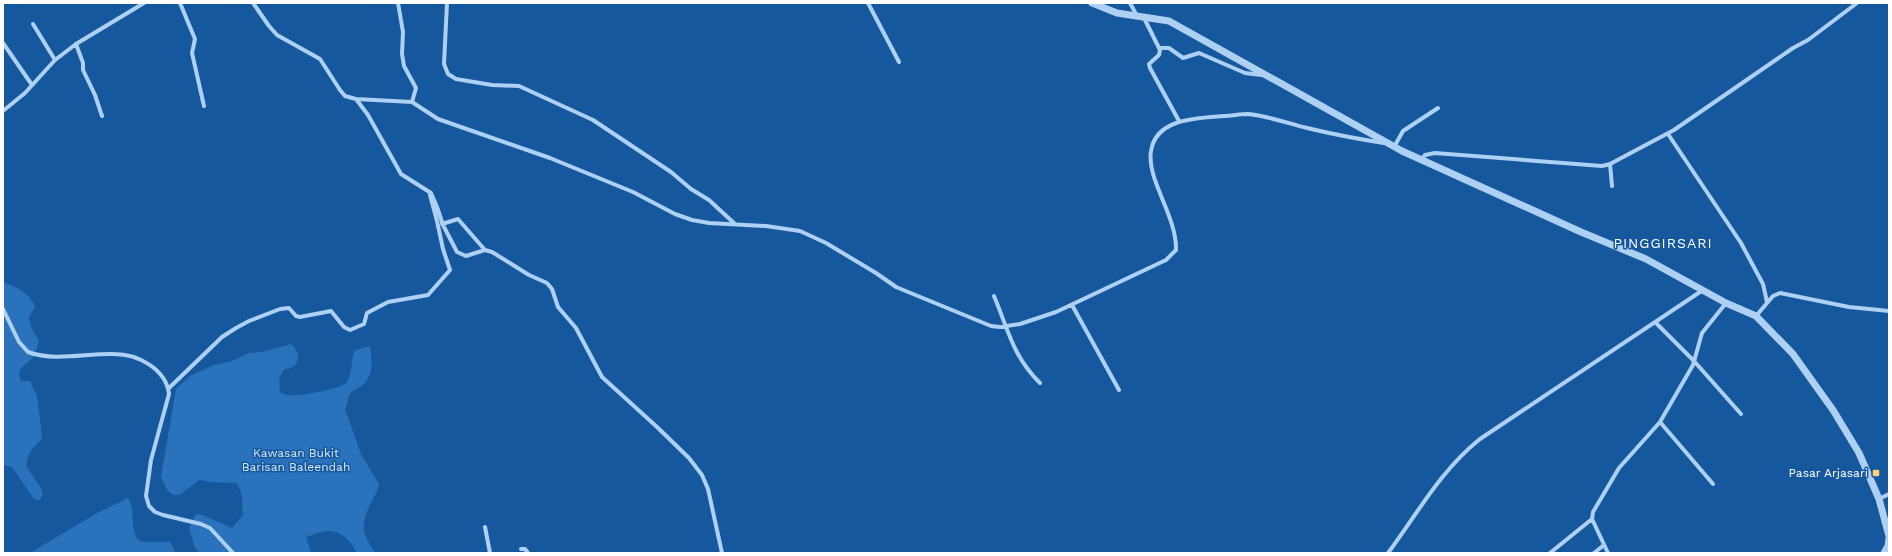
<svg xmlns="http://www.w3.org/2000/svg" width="1892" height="556" viewBox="0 0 1892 556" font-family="'Work Sans',sans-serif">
<rect width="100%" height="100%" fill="#16589e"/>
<path fill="#2a72bb" d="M3 282C19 289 27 290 35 306L29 318 32 329 39 341 34 357 20 369 19 375 21 381H30L37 396 42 434 41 440C31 449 28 453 26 466L41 488 43 494 40 500 34 499 12 467 3 465Z
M291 344C302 353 300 368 285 369 278 376 279 382 280 392 282 393 285 395 288 395 297 397 340 389 346 383 353 375 350 360 355 350L370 346C372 361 374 374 363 385 359 388 353 390 350 394 347 399 348 404 345 409L361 454 379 484C378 491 375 495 372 501 360 524 361 531 375 553H356C353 542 340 530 328 531 321 531 313 535 306 537L311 553H200L195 548 189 528 196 514 203 515 232 528 243 515 242 496 237 483 212 482 199 480 180 495H173L168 491 161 477 176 389 190 376 214 365 232 361 249 353 262 352Z
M128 498C136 511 129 527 138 540L143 542H170L176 553H30L97 513Z"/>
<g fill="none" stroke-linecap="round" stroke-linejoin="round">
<path stroke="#aed0f3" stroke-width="4" d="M180 3 195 39 192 53 204 106
M253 3 269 26 277 35 320 59 340 90 345 96 356 99 412 102 438 119 550 158 633 192 675 214 692 220 709 223 766 226 800 231 826 243 876 273 896 287 991 326 1000 327 1020 324 1056 312 1166 260 1176 250C1177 216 1146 179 1151 151 1156 118 1198 118 1224 116 1231 116 1240 114 1248 114 1268 116 1287 123 1307 128 1332 134 1358 139 1384 143
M398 3 403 32 402 54 404 66 416 88 412 102
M447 3 444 64 448 74 456 79 492 85 519 86 593 120 671 172 691 189 709 200 735 224
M868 3 899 62
M1130 3 1137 16
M1144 18 1160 50 1159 55 1149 64 1150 68 1179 121
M33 24 55 60
M3 43 32 85
M76 44 83 63V70L95 95 102 116
M1159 48H1169L1183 58 1199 53 1245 73 1261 75
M356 99 368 115 401 174 431 193 437 207 443 225 457 252 466 256 485 250 492 252 529 275 547 283 552 289 558 307 576 328 602 377 657 427 689 458 702 475 708 489 722 553
M3 111 25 93 55 60 76 44 144 3
M1668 134 1741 243 1763 284 1767 302
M1394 147 1403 131 1438 108
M1421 160 1425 155 1435 153 1602 166 1610 164 1674 130 1793 48 1808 40 1857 3
M1610 164 1612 186
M442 224 458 219 485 250
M994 296C1008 329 1013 357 1040 383
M1072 305 1119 390
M3 309 19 342 28 352C56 362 86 353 114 354 138 354 166 369 169 394L151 460 146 496 149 506 155 512 163 515 201 524 210 528 233 553
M1756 316 1773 296 1780 293 1849 307 1889 311
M1656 323 1694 361 1741 414
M169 388 222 337 236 328 249 321 280 309 289 308 296 316 300 317 331 311 344 327 350 330 364 324 367 313 388 302 428 295 450 270 443 249 437 221 430 195
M1660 422 1713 484
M1879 499 1889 494
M485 527 490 553
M521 549H525L528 553
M1388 553C1417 514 1441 470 1480 439L1703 290
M1550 553 1592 519
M1594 553 1604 545
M1608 553 1592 519 1593 512 1619 468 1660 422 1693 365 1702 333 1726 303"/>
<path stroke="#aed0f3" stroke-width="7" d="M1092 3 1117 13 1169 21 1402 151 1581 232 1646 259 1726 303 1756 316 1793 354 1833 410 1859 453 1879 499 1889 536
M1884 553 1888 546 1889 538"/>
</g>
<rect fill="#ffcf70" stroke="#16589e" stroke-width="1.5" x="1872" y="469" width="8" height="8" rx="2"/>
<g text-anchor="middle" stroke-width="3" stroke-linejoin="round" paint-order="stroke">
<g font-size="12" fill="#d6e9fd" stroke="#16589e">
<text x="296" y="457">Kawasan Bukit<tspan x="296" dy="14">Barisan Baleendah</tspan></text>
</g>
<g font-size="12" fill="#fff" stroke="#16589e" text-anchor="end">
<text x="1868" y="477">Pasar Arjasari</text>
</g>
<g font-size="14" letter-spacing="1" fill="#fff" stroke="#16589e">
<text x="1663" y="248">PINGGIRSARI</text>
</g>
</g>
<rect width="1892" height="556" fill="none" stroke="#ffffff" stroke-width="8"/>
</svg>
